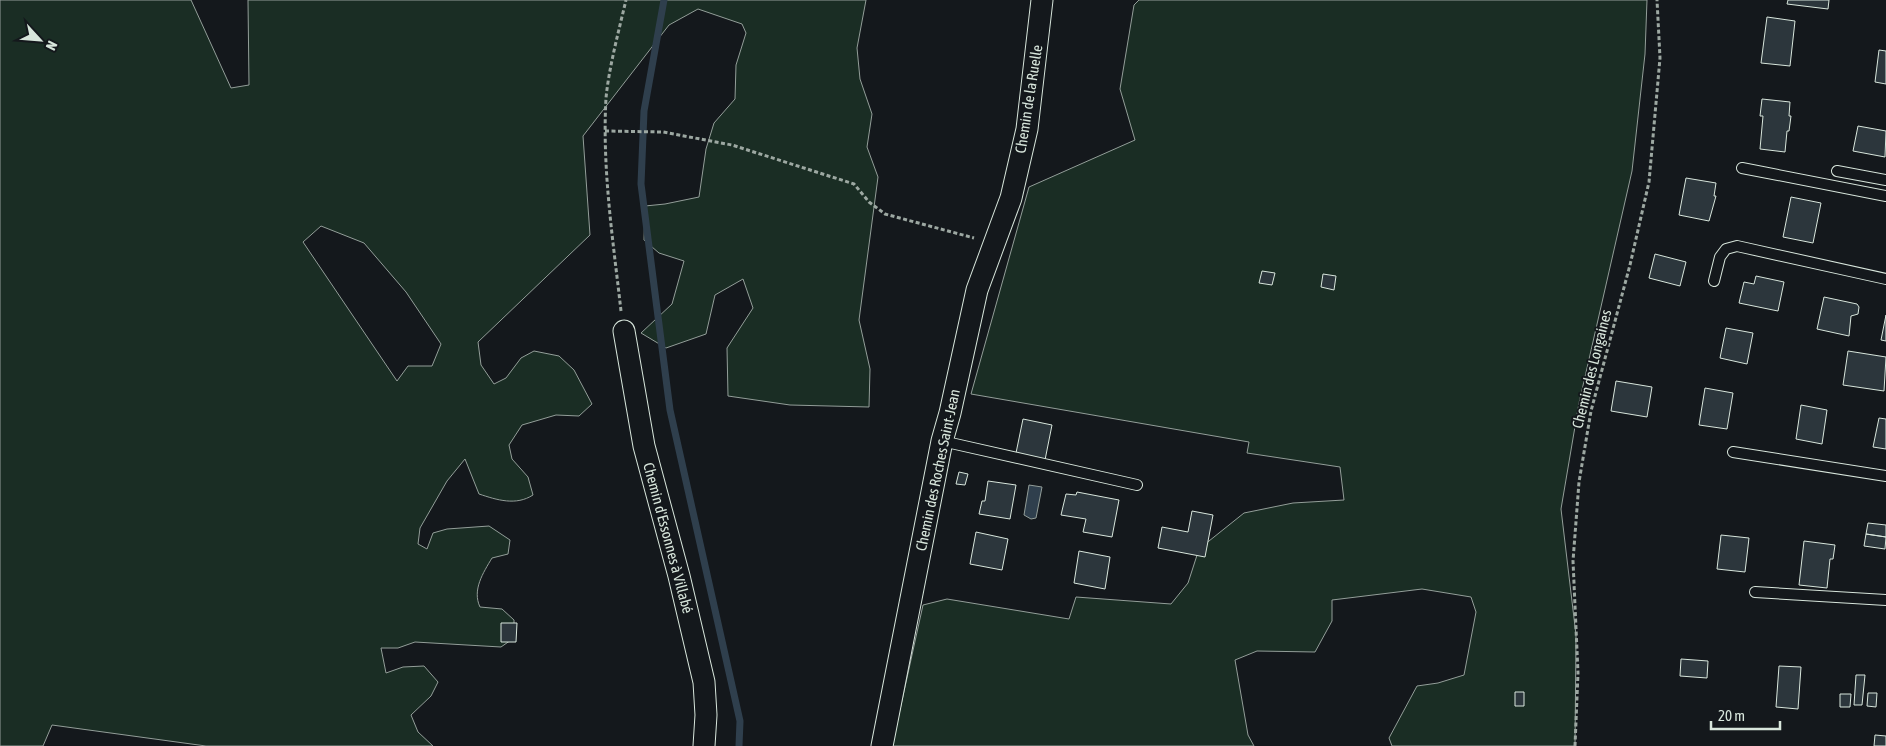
<svg xmlns="http://www.w3.org/2000/svg" width="1886" height="746" viewBox="0 0 1886 746" font-family="'Asap Condensed',sans-serif">
<rect width="100%" height="100%" fill="#14181c"/>
<path fill="#1a2d24" stroke="#939e99" fill-rule="evenodd" d="M0 0H191L231 88 249 85 248 0H866L857 48 860 79 872 114 867 147 878 177 859 320 870 369 869 407 790 405 728 396 727 348 753 308 743 279 715 295 706 334 666 348 641 333 672 304 684 261 659 253 644 240 645 206 665 204 699 197 706 149 714 123 735 99 736 65 746 33 742 24 698 9 669 25 583 136 590 235 478 342 481 365 494 384 506 378 521 358 534 351 559 356 574 370 592 404 579 416 556 415 522 425 509 445 512 459 528 477 533 495C516 506 497 500 479 494L465 459 447 481 420 528 418 544 427 549 433 533 447 529 489 526 510 540 508 554 492 558C483 573 472 590 480 607L502 609 514 620V638L501 647 415 642 398 648H381L386 673 403 667 424 666 438 682 431 696 411 715 418 732 433 746H206L52 725 43 746H0ZM321 226 364 243 406 292 441 344 432 366H408L397 381 303 242Z
M1139 0H1647L1645 54 1632 171 1579 403 1561 509 1576 635 1575 746H1392L1389 738 1417 686 1438 683 1464 675 1476 612 1471 597 1422 589 1332 600V621L1315 652 1257 651 1235 660 1248 735 1254 746H892L923 605 947 599 1069 619 1076 597 1171 604 1188 583 1199 549 1244 513 1293 503 1344 500 1340 467 1247 453 1249 442 971 394 1029 187 1135 140 1120 89 1134 5Z"/>
<path fill="#2f3f4d" stroke="#939e99" d="M1029 485 1042 487 1036 518 1031 519 1024 515Z"/>
<g fill="none" stroke-linecap="round" stroke-linejoin="round">
<path stroke="#2f3f4d" stroke-width="7" d="M664 0 644 111 641 184 670 410 740 721 739 746"/>
</g>
<path fill="#2c363c" stroke="#d8e6dc" d="M1788 0H1829L1828 9 1787 4Z
M1767 17 1795 21 1790 66 1761 63Z
M1879 50 1886 51V84L1875 82Z
M1762 99 1790 102 1789 116H1791L1789 131H1787L1785 152 1760 149 1763 116H1760Z
M1858 126 1886 131 1885 157 1853 151Z
M1686 178 1716 183 1714 196H1716L1709 221 1679 215Z
M1791 197 1821 203 1813 243 1783 237Z
M1655 254 1686 262 1680 286 1649 278Z
M1262 271 1275 273 1272 285 1259 283Z
M1323 274 1336 276 1334 290 1321 287Z
M1756 276 1784 282 1778 311 1739 303 1744 282 1754 284Z
M1824 297 1857 304 1859 307 1858 314 1851 316 1849 336 1817 329Z
M1886 315V341L1881 340Z
M1726 328 1753 333 1747 364 1720 358Z
M1848 351 1886 357 1884 391 1843 385Z
M1616 381 1652 387 1647 417 1611 411Z
M1705 388 1733 393 1727 429 1699 425Z
M1801 405 1827 410 1822 444 1796 439Z
M1879 418 1886 419V449L1873 447Z
M1023 419 1052 425 1045 460 1016 453Z
M959 472 968 474 965 485 956 484Z
M988 481 1016 485 1010 519 979 514 982 501H985Z
M1077 492 1119 500 1112 537 1083 532 1086 519 1061 515 1066 494 1076 495Z
M1192 511 1213 515 1205 557 1158 548 1162 527 1188 532Z
M1868 523 1886 525V537L1866 534Z
M976 532 1008 539 1002 570 970 564Z
M1866 534 1886 537 1885 549 1864 546Z
M1721 535 1749 538 1745 572 1717 569Z
M1804 541 1835 545 1833 559H1830L1827 588 1799 585Z
M1079 551 1110 557 1105 589 1074 583Z
M501 623H517L516 642H501Z
M1681 659 1708 661 1707 678 1680 676Z
M1779 666 1801 667 1798 709 1776 707Z
M1856 675H1865L1862 705H1854Z
M1515 692H1524V706H1515Z
M1868 693H1877L1876 707 1867 706Z
M1840 694H1851L1850 707H1840Z
M1875 735 1886 736V746H1874Z"/>
<g fill="none" stroke-linecap="round" stroke-linejoin="round">
<g stroke="#d8e6dc" stroke-width="12">
<path id="service" d="M1742 168 1886 196
M1837 171 1886 180
M1714 281 1720 257 1726 249 1737 246 1886 279
M942 441 1137 485
M1733 452 1886 476
M1755 592 1886 600"/>
</g>
<g stroke="#d8e6dc" stroke-width="23">
<path id="minor" d="M624 331 644 446 679 576 704 682 706 715 704 746
M882 746 942 441 950 413 977 290 1011 198 1027 129 1042 0"/>
</g>
<path stroke="#9da8a2" stroke-width="3" stroke-dasharray="4 2.5" stroke-linecap="butt" d="M605 131 663 132 732 145 854 184 869 202 885 214 974 238
M621 311C613 240 602 169 606 98 609 67 619 30 626 0
M1575 746 1578 673 1573 561 1579 482 1591 411 1630 265 1649 182 1660 58 1657 0"/>
<use href="#service" stroke="#14181c" stroke-width="10"/>
<use href="#minor" stroke="#14181c" stroke-width="21"/>
</g>
<g text-anchor="middle" stroke-width="4" stroke-linejoin="round" paint-order="stroke">
<g font-size="15" fill="#d8e6dc" stroke="#14181c">
<text transform="translate(1029 99) rotate(-81)" y="5">Chemin de la Ruelle</text>
<text transform="translate(1592 369) rotate(-76)" y="5">Chemin des Longaines</text>
<text transform="translate(938 470) rotate(-78)" y="5">Chemin des Roches Saint-Jean</text>
<text transform="translate(668 538) rotate(75)" y="5">Chemin d'Essonnes à Villabé</text>
</g>
</g>
<g transform="translate(40 40) rotate(116)" stroke="#14181c" stroke-width="4" paint-order="stroke">
<path d="M0-4L9 19L0 12L-9 19Z" fill="#d8e6dc"/>
<text y="-8" font-size="14" font-weight="bold" text-anchor="middle" fill="#d8e6dc">N</text>
</g>
<path d="M1711 721v8h69v-8" fill="none" stroke="#d8e6dc" stroke-width="2.5"/>
<text x="1718" y="721" font-size="15" fill="#d8e6dc" stroke="#14181c" stroke-width="4" paint-order="stroke">20 m</text>
</svg>
